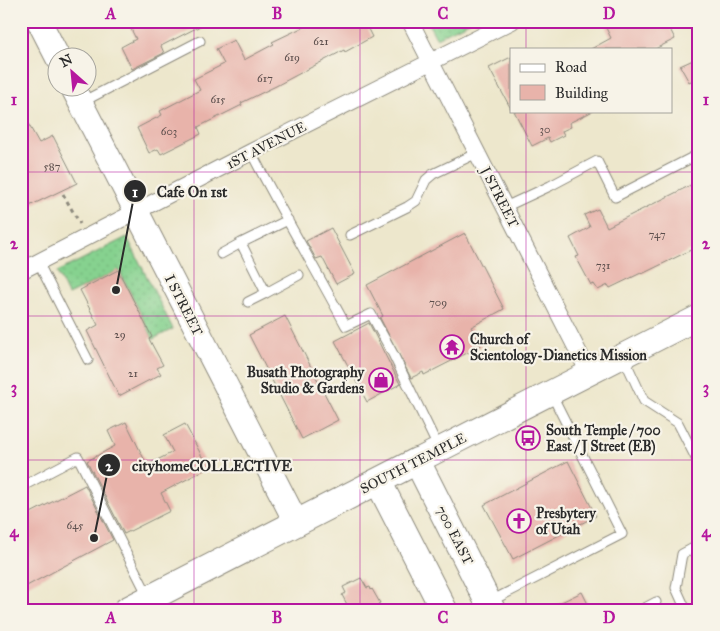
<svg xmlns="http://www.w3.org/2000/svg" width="720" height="631" viewBox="0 0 720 631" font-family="'IM FELL Great Primer',serif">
<defs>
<pattern id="grass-dots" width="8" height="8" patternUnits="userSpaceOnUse" patternTransform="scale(1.25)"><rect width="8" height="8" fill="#86d28f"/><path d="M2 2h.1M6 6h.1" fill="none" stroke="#74b47c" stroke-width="1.8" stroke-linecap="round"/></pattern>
</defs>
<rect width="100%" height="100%" fill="#f7f3e8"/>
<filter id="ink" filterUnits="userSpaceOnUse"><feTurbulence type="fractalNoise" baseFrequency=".02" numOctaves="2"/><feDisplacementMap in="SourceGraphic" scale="10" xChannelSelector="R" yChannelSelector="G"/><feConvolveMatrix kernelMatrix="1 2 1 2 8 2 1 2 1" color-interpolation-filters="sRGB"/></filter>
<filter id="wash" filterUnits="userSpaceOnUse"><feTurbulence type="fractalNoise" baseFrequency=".0096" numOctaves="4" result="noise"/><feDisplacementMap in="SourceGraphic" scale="20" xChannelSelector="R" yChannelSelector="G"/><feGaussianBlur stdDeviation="1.12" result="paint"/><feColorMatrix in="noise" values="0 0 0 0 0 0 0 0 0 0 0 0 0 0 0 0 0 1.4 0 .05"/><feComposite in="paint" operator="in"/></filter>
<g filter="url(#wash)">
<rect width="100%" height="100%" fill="#ede7cc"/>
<path fill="url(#grass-dots)" stroke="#587e5d" d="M427 21H471L436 38Z
M127 237 173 329 153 339 119 270 68 295 57 272Z"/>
<g id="blocks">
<path fill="#e8b3aa" d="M127 21H210L161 46 164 53 132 69 121 47 136 39Z
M316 21H364L372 37 345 52 344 50 276 86 241 103 242 105 198 127 201 134 161 154 158 149 149 153 137 128 162 115 160 111 200 90 194 79 224 64 216 49 234 40 244 60 274 44 272 42Z
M604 21H666L675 39 655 49H591L611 38 606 28 608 27Z
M511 57V109L489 68Z
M693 60 699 72V77L689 82 680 66Z
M21 111 39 143 53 136 77 183 21 210Z
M514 111H593L569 123 571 127 562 131 564 135 550 142 548 138 532 146Z
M699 181V246L642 274 641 273 610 288 608 285 598 290 594 284 591 285 576 257 579 256 570 238 590 227 584 215 598 209 607 227Z
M331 228 355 274 336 284 322 257 316 259 306 241Z
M465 233 504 309 471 327 481 346 424 375 423 372 411 378 380 318 383 316 367 285Z
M118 270 152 337 149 339 163 365 157 368 161 374 119 396 87 331 98 325 80 290Z
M285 316 338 420 302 439 249 335Z
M369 323 400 384 367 402 335 341Z
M126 422 147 465 173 452 164 435 185 424 208 468 161 493 170 511 124 534 87 461 115 446 108 431Z
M568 461 596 516 513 559 484 505Z
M85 485 113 540 21 589V518Z
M361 578 367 588 370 587 371 590 372 589 380 603 378 604 381 610H350L342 595 346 593 343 587Z
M582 592 591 610H545Z"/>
</g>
</g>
<g filter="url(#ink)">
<use href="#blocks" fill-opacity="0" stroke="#8c897c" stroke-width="1"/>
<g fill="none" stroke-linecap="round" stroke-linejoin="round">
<g stroke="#8c897c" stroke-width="11">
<path id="lane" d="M82 102 200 41
M251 152C281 211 315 268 346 326L371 314 393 354 439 449
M505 207 550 186 597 161 615 197 699 154
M350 235 407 207 416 201 426 180 433 174 477 153
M221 254 241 243
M38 262 88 360
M266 293 299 275
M248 302 266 293 241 243 288 220
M623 356 644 401 678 423 699 464
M21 487 78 457 148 596
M489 602 622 534 551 393
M641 610 656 602
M686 610 676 588 682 554 699 545"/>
</g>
<g stroke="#8c897c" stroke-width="18">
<path id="street" d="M410 21 589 373
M21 271 251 152 512 21"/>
</g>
<g stroke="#8c897c" stroke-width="26">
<path id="secondary" d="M39 21 58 58
M73 88 296 522
M417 461 699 317"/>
</g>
<g stroke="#8c897c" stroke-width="28">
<path id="primary" d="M378 481 444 610
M127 610 417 461 492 610"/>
</g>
<path stroke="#8c897c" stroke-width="3" stroke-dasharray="4 4" stroke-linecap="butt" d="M63 194 80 224"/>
<use href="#lane" stroke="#fff" stroke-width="9"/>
<use href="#street" stroke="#fff" stroke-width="16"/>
<use href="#secondary" stroke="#fff" stroke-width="24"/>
<use href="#primary" stroke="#fff" stroke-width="26"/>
</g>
</g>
<path fill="none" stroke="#b5179e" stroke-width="1" stroke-opacity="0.55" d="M194 21V610M360 21V610M526 21V49M526 111V610M21 172H699M21 316H699M21 460H699"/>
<defs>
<g id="temple-ring" transform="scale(1.25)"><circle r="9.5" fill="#f7f3e8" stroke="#b5179e" stroke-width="1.5"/><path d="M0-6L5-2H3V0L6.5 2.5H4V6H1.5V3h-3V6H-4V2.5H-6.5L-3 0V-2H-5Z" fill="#b5179e"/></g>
<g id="shop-ring" transform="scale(1.25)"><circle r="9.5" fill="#f7f3e8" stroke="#b5179e" stroke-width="1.5"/><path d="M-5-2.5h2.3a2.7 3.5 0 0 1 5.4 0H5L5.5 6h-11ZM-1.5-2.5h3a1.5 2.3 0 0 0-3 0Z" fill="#b5179e"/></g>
<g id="bus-ring" transform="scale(1.25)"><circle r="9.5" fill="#f7f3e8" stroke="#b5179e" stroke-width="1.5"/><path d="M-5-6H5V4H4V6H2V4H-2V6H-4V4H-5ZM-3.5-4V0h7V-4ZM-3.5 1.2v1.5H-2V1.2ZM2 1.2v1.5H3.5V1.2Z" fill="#b5179e"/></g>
<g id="church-ring" transform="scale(1.25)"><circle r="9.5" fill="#f7f3e8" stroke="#b5179e" stroke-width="1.5"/><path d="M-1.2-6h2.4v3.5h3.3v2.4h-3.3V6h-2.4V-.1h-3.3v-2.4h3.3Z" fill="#b5179e"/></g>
</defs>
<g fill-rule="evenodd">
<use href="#temple-ring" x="452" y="347"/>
<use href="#shop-ring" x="381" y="380"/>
<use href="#bus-ring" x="528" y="438"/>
<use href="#church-ring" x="519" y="521"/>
</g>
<g text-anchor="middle" stroke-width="4.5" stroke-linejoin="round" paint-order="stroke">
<g font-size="11" fill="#5a4d4b">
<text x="321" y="45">621</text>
<text x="292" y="61">619</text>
<text x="265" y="82">617</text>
<text x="218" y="103">615</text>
<text x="545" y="133">30</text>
<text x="169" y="135">603</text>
<text x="52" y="170">587</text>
<text x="657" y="238">747</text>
<text x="603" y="269">731</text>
<text x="438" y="306">709</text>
<text x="120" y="338">29</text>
<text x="133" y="377">21</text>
<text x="75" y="529">645</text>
</g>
<g font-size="14" fill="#2b2b2b" stroke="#f7f3e8">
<text transform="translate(266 145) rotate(-27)" y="5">1ST AVENUE</text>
<text transform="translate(500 197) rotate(63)" y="5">J STREET</text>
<text transform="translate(184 305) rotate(63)" y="5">I STREET</text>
<text transform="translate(413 463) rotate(-27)" y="5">SOUTH TEMPLE</text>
<text transform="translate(455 535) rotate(63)" y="5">700 EAST</text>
</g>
<g font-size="14" font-weight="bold" fill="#2b2b2b" stroke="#f7f3e8" text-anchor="start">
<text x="470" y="344">Church of<tspan x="470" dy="16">Scientology-Dianetics Mission</tspan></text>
<text x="364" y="377" text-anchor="end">Busath Photography<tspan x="364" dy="16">Studio &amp; Gardens</tspan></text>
<text x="546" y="435">South Temple / 700<tspan x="546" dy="16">East / J Street (EB)</tspan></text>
<text x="536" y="518">Presbytery<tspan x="536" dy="16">of Utah</tspan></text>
</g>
</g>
<path fill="none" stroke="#2b2b2b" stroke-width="2" d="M116 290L135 191M94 538L109 465"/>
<g fill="#2b2b2b" stroke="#f7f3e8" stroke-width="2">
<circle cx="116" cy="290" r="5"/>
<circle cx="94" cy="538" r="5"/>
<circle cx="135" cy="191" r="12"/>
<circle cx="109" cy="465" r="12"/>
</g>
<g font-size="15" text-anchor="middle" font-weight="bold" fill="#fff">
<text x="135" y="197">1</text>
<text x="109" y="471">2</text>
</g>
<g font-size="15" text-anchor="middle" font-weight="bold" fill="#2b2b2b" stroke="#f7f3e8" stroke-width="4.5" stroke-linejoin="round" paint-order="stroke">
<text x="192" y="197">Cafe On 1st</text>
<text x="212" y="471">cityhomeCOLLECTIVE</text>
</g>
<rect width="720" height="631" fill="none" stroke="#f7f3e8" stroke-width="55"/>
<rect x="510" y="48" width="162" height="65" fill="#f7f3e8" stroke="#a5a39c"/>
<rect x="520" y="64" width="25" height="8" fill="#ffffff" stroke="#a5a39c"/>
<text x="555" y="72" font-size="15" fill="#2b2b2b">Road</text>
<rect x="520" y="85" width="25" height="15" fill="#e8b3aa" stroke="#a5a39c"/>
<text x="555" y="98" font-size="15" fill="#2b2b2b">Building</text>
<g transform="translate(72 72) rotate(333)"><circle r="24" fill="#f7f3e8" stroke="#a5a39c"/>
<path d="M0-4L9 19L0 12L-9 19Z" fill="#b5179e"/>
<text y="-8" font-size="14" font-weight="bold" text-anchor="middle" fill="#2b2b2b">N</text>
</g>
<rect x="28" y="28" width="664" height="576" fill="none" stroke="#b5179e" stroke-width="2"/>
<g font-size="16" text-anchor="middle" font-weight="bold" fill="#b5179e">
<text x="111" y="19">A</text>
<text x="277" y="19">B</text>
<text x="443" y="19">C</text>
<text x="609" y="19">D</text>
<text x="14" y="105">1</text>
<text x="706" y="105">1</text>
<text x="14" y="249">2</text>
<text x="706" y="249">2</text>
<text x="14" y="393">3</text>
<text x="706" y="393">3</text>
<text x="14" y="537">4</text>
<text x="706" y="537">4</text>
<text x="111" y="623">A</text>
<text x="277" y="623">B</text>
<text x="443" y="623">C</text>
<text x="609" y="623">D</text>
</g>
</svg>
